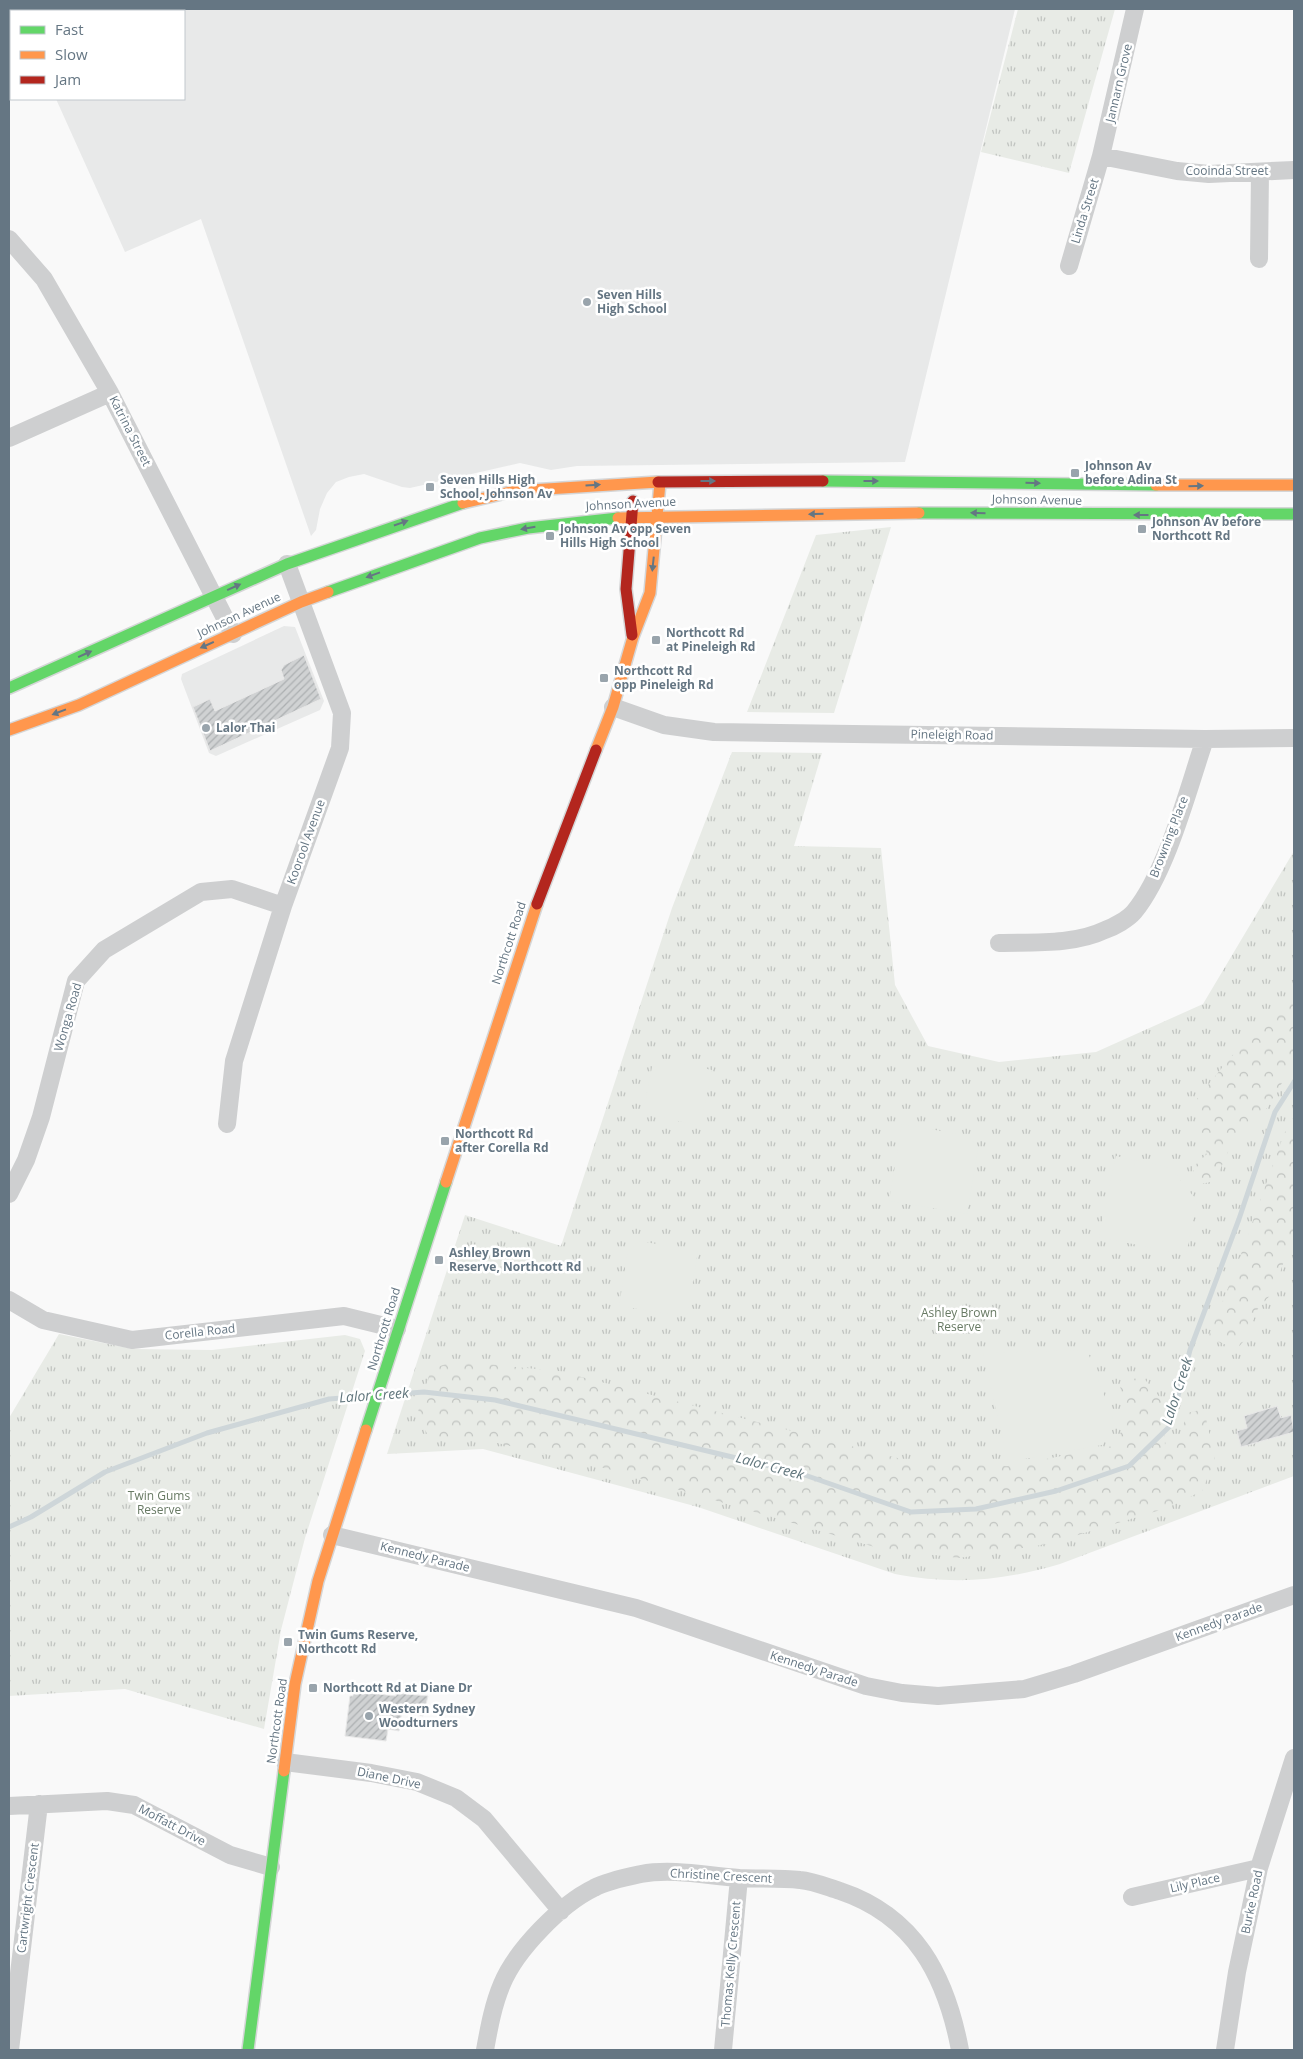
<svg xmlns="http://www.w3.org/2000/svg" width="1303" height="2059" viewBox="0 0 1303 2059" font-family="'Open Sans',sans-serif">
<defs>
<pattern id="grass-tufts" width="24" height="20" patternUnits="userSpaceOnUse" patternTransform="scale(1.25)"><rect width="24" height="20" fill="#e8ebe6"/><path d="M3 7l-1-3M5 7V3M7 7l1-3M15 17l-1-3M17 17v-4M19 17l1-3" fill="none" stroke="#c0c3c0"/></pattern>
<pattern id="forest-crowns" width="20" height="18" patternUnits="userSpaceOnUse" patternTransform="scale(1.25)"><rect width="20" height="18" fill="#e8ebe6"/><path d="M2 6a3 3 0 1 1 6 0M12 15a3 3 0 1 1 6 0" fill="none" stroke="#c0c3c0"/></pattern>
<pattern id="building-hatch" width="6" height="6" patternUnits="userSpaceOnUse" patternTransform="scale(1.25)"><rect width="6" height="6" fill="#d0d2d3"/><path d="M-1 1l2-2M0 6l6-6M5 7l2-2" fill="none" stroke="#acafb1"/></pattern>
</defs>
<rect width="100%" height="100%" fill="#f9f9f9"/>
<path fill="#e8e9e9" d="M16 9H1015L905 462 577 466 551 470 520 463 410 488 402 487 364 474 349 477 336 482 327 493 320 509 316 530 311 536 201 219 125 252 56 99H184V11H17Z
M284 626 295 627 324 701 320 710 216 756 209 753 181 679 182 674Z"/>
<path fill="url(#grass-tufts)" d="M1018 9H1115L1069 173 981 152Z
M891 527 834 713 747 712 816 535Z
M732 752 822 753 794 846 881 848 895 985 928 1046 999 1062 1096 1052 1203 1004 1294 851V1476L1060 1564C1002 1581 954 1585 895 1574L698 1507 483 1449 387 1454 465 1215 561 1246 672 908Z
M59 1334 133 1349 212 1350 345 1335 360 1339 365 1351 305 1538 281 1630 264 1729 125 1689 9 1696V1418Z"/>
<path fill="url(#forest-crowns)" d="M1294 992V1063L1259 1121 1234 1138 1215 1181 1201 1184 1192 1168 1207 1154 1199 1124 1197 1099 1229 1059Z
M1294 1116V1233L1273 1292 1257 1310 1247 1337 1237 1349 1208 1338 1236 1268 1284 1134Z
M455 1361 558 1371 921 1464 1009 1466 1113 1446 1125 1425 1120 1384 1142 1376 1162 1400 1165 1445 1179 1439 1187 1413 1204 1409 1215 1460 1202 1491 1167 1508 1048 1544 959 1558 878 1548 608 1469 485 1440 430 1439 417 1415 431 1369Z"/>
<path fill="#e8ebe6" d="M666 1060 712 1070 700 1126 643 1113 652 1067Z
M902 1124 969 1136 978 1148 967 1214 889 1201Z
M1116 1156 1171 1168 1197 1201 1186 1255 1099 1237Z
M639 1241 698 1251 687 1317 619 1306 628 1251Z
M1087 1350 1115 1424 1102 1445 1008 1462 983 1353Z"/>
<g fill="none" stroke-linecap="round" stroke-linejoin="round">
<path stroke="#ced6d9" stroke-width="5" d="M385 1395 424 1392 495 1400 799 1473 911 1512 976 1509 1056 1491 1129 1466 1170 1426 1190 1350 1239 1219 1275 1112 1294 1082
M9 1527 31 1517 105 1472 207 1433 329 1399 369 1396"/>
</g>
<path fill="url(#building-hatch)" stroke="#e8e8e8" d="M304 655 321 699 210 751 193 707 210 699 215 711 284 679 281 670 284 665Z
M1277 1406 1281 1418 1291 1415 1294 1432 1241 1447 1237 1431 1247 1428 1244 1416Z
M353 1691 396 1696V1693L428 1696 423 1716 402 1710 399 1731 388 1729 386 1741 345 1736 350 1696H353Z"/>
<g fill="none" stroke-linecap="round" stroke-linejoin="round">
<g stroke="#d5d6d7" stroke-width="14">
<path id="fast" d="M823 481 1156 485
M919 513 1294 514
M328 592 480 538 528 528 618 518
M9 688 287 564 463 503
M366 1430 446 1182
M248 2050 284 1771"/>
</g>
<g stroke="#d5d6d7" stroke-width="14">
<path id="slow" d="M1156 485H1294
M463 503 515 491 658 482
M618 518 919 513
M9 730 79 705 301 602 328 592
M596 750 613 707 633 637 650 593 660 483
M446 1182 537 904
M284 1771 295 1684 318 1581 366 1430"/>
</g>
<g stroke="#d5d6d7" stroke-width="14">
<path id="jam" d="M658 482 823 481
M632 635 626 589 633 501
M537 904 596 750"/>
</g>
<path stroke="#cecfd0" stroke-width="18" d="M1101 156 1177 171 1209 174 1294 170
M9 239 44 279 110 393 233 634
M1259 259 1260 172
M1069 266 1101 156 1135 9
M9 438 110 393
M613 707 664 725 714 732 1205 739 1294 738
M999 943C1033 942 1074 945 1105 930 1114 927 1128 919 1134 912 1167 872 1188 789 1205 739
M227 1124 234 1061 283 906 340 748 342 713 287 564
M9 1194 26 1160 41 1117 76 981 104 950 201 892 232 889 283 906
M9 1300 43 1320 132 1340 344 1316 397 1329
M332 1535 636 1608 866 1686 902 1693 938 1696 1024 1689 1074 1674 1294 1595
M285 1762 371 1773 417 1782 456 1798 484 1819 561 1911
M9 1806 107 1801 134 1805 230 1855 271 1867
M1132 1897 1259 1868
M10 2050 39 1804
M485 2050C489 2028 493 2005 502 1984 516 1950 561 1904 594 1888 607 1881 627 1877 641 1874 673 1868 708 1876 739 1878 759 1879 780 1878 800 1880 813 1881 827 1887 840 1891 915 1916 946 1976 960 2050
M723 2050 739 1878
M1225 2050 1237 1972 1259 1868 1294 1758"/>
<use href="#fast" stroke="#63d668" stroke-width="11"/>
<use href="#slow" stroke="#ff974d" stroke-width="11"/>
<use href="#jam" stroke="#b3261e" stroke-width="11"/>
</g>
<defs><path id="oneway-solid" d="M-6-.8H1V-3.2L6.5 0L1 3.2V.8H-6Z" transform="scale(1.25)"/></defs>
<g fill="#657683">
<use href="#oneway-solid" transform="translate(708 481)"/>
<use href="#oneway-solid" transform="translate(871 481)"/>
<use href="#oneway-solid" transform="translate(1033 483) rotate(1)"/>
<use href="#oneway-solid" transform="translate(593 485) rotate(-4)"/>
<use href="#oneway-solid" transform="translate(1196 486) rotate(-1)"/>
<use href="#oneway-solid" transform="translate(978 513) rotate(-179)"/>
<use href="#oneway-solid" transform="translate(816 514) rotate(179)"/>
<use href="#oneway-solid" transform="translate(1141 515) rotate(180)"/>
<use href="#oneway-solid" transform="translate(401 523) rotate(-19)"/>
<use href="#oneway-solid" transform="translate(528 528) rotate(170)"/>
<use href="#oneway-solid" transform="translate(653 564) rotate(96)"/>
<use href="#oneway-solid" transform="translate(373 575) rotate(160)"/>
<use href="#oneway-solid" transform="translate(234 587) rotate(-24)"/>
<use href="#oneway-solid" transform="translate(207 645) rotate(156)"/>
<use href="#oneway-solid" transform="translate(85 654) rotate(-24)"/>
<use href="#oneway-solid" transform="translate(59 712) rotate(159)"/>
</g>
<g fill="#99a4ac" stroke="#fff" stroke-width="2">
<circle cx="587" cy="302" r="5"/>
<rect x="1070" y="468" width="10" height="10" rx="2.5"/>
<rect x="425" y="482" width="10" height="10" rx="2.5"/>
<rect x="1137" y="524" width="10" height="10" rx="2.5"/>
<rect x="545" y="531" width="10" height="10" rx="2.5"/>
<rect x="651" y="635" width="10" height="10" rx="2.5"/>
<rect x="599" y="673" width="10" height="10" rx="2.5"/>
<circle cx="206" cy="728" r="5"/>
<rect x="440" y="1136" width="10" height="10" rx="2.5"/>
<rect x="434" y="1255" width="10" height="10" rx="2.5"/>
<rect x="283" y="1637" width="10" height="10" rx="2.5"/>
<rect x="308" y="1683" width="10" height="10" rx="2.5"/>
<circle cx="369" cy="1716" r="5"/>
</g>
<g text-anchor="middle" stroke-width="5" stroke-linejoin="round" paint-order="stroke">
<g font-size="12" fill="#657683" stroke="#fff">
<text transform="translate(1119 83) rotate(-77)" y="4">Jannarn Grove</text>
<text x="1227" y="175">Cooinda Street</text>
<text transform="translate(1085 211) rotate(-73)" y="4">Linda Street</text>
<text transform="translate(130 431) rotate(63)" y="4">Katrina Street</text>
<text transform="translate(1037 500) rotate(1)" y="4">Johnson Avenue</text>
<text transform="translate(631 504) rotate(-3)" y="4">Johnson Avenue</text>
<text transform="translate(239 615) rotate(-25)" y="4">Johnson Avenue</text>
<text transform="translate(952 735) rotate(1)" y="4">Pineleigh Road</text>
<text transform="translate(1169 837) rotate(-69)" y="4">Browning Place</text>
<text transform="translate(306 842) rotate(-70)" y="4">Koorool Avenue</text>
<text transform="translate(509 943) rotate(-72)" y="4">Northcott Road</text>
<text transform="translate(68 1017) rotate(-74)" y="4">Wonga Road</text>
<text transform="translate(384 1329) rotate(-73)" y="4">Northcott Road</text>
<text transform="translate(200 1332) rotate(-6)" y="4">Corella Road</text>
<text transform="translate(425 1557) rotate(14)" y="4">Kennedy Parade</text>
<text transform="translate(1219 1622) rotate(-20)" y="4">Kennedy Parade</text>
<text transform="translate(814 1669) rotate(18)" y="4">Kennedy Parade</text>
<text transform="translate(277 1721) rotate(-82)" y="4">Northcott Road</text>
<text transform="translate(389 1778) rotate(12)" y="4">Diane Drive</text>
<text transform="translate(172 1825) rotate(28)" y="4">Moffatt Drive</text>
<text transform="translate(721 1876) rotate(3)" y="4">Christine Crescent</text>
<text transform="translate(1195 1883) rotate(-13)" y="4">Lily Place</text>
<text transform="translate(28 1898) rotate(-83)" y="4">Cartwright Crescent</text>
<text transform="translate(1252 1902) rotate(-78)" y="4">Burke Road</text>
<text transform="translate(731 1964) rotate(-85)" y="4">Thomas Kelly Crescent</text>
</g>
<g font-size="12" font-weight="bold" fill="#657683" stroke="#fff" text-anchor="start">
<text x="597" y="299">Seven Hills<tspan x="597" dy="14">High School</tspan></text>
<text x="1085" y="470">Johnson Av<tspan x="1085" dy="14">before Adina St</tspan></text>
<text x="440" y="484">Seven Hills High<tspan x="440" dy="14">School, Johnson Av</tspan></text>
<text x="1152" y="526">Johnson Av before<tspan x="1152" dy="14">Northcott Rd</tspan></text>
<text x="560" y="533">Johnson Av opp Seven<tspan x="560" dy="14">Hills High School</tspan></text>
<text x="666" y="637">Northcott Rd<tspan x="666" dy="14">at Pineleigh Rd</tspan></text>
<text x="614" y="675">Northcott Rd<tspan x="614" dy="14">opp Pineleigh Rd</tspan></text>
<text x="216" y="732">Lalor Thai</text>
<text x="455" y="1138">Northcott Rd<tspan x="455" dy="14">after Corella Rd</tspan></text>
<text x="449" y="1257">Ashley Brown<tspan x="449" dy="14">Reserve, Northcott Rd</tspan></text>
<text x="298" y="1639">Twin Gums Reserve,<tspan x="298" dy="14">Northcott Rd</tspan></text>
<text x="323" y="1692">Northcott Rd at Diane Dr</text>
<text x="379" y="1713">Western Sydney<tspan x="379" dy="14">Woodturners</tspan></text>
</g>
<g font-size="12" fill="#687a64" stroke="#fff">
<text x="959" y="1317">Ashley Brown<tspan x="959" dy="14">Reserve</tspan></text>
<text x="159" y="1500">Twin Gums<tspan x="159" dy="14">Reserve</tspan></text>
</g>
<g font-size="14" font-style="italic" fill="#60757c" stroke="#fff">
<text transform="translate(1177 1391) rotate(-72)" y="5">Lalor Creek</text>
<text transform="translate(374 1395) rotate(-4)" y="5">Lalor Creek</text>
<text transform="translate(770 1466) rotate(15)" y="5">Lalor Creek</text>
</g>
</g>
<rect width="1303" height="2059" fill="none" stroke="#657683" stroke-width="20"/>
<rect x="10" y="10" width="175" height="90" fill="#ffffff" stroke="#c1c8cd"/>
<rect x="20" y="26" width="25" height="8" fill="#63d668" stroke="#c1c8cd"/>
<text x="55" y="35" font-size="15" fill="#657683">Fast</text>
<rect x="20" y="51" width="25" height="8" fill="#ff974d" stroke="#c1c8cd"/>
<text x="55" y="60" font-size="15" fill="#657683">Slow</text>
<rect x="20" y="76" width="25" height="8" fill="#b3261e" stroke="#c1c8cd"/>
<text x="55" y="85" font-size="15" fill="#657683">Jam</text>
</svg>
